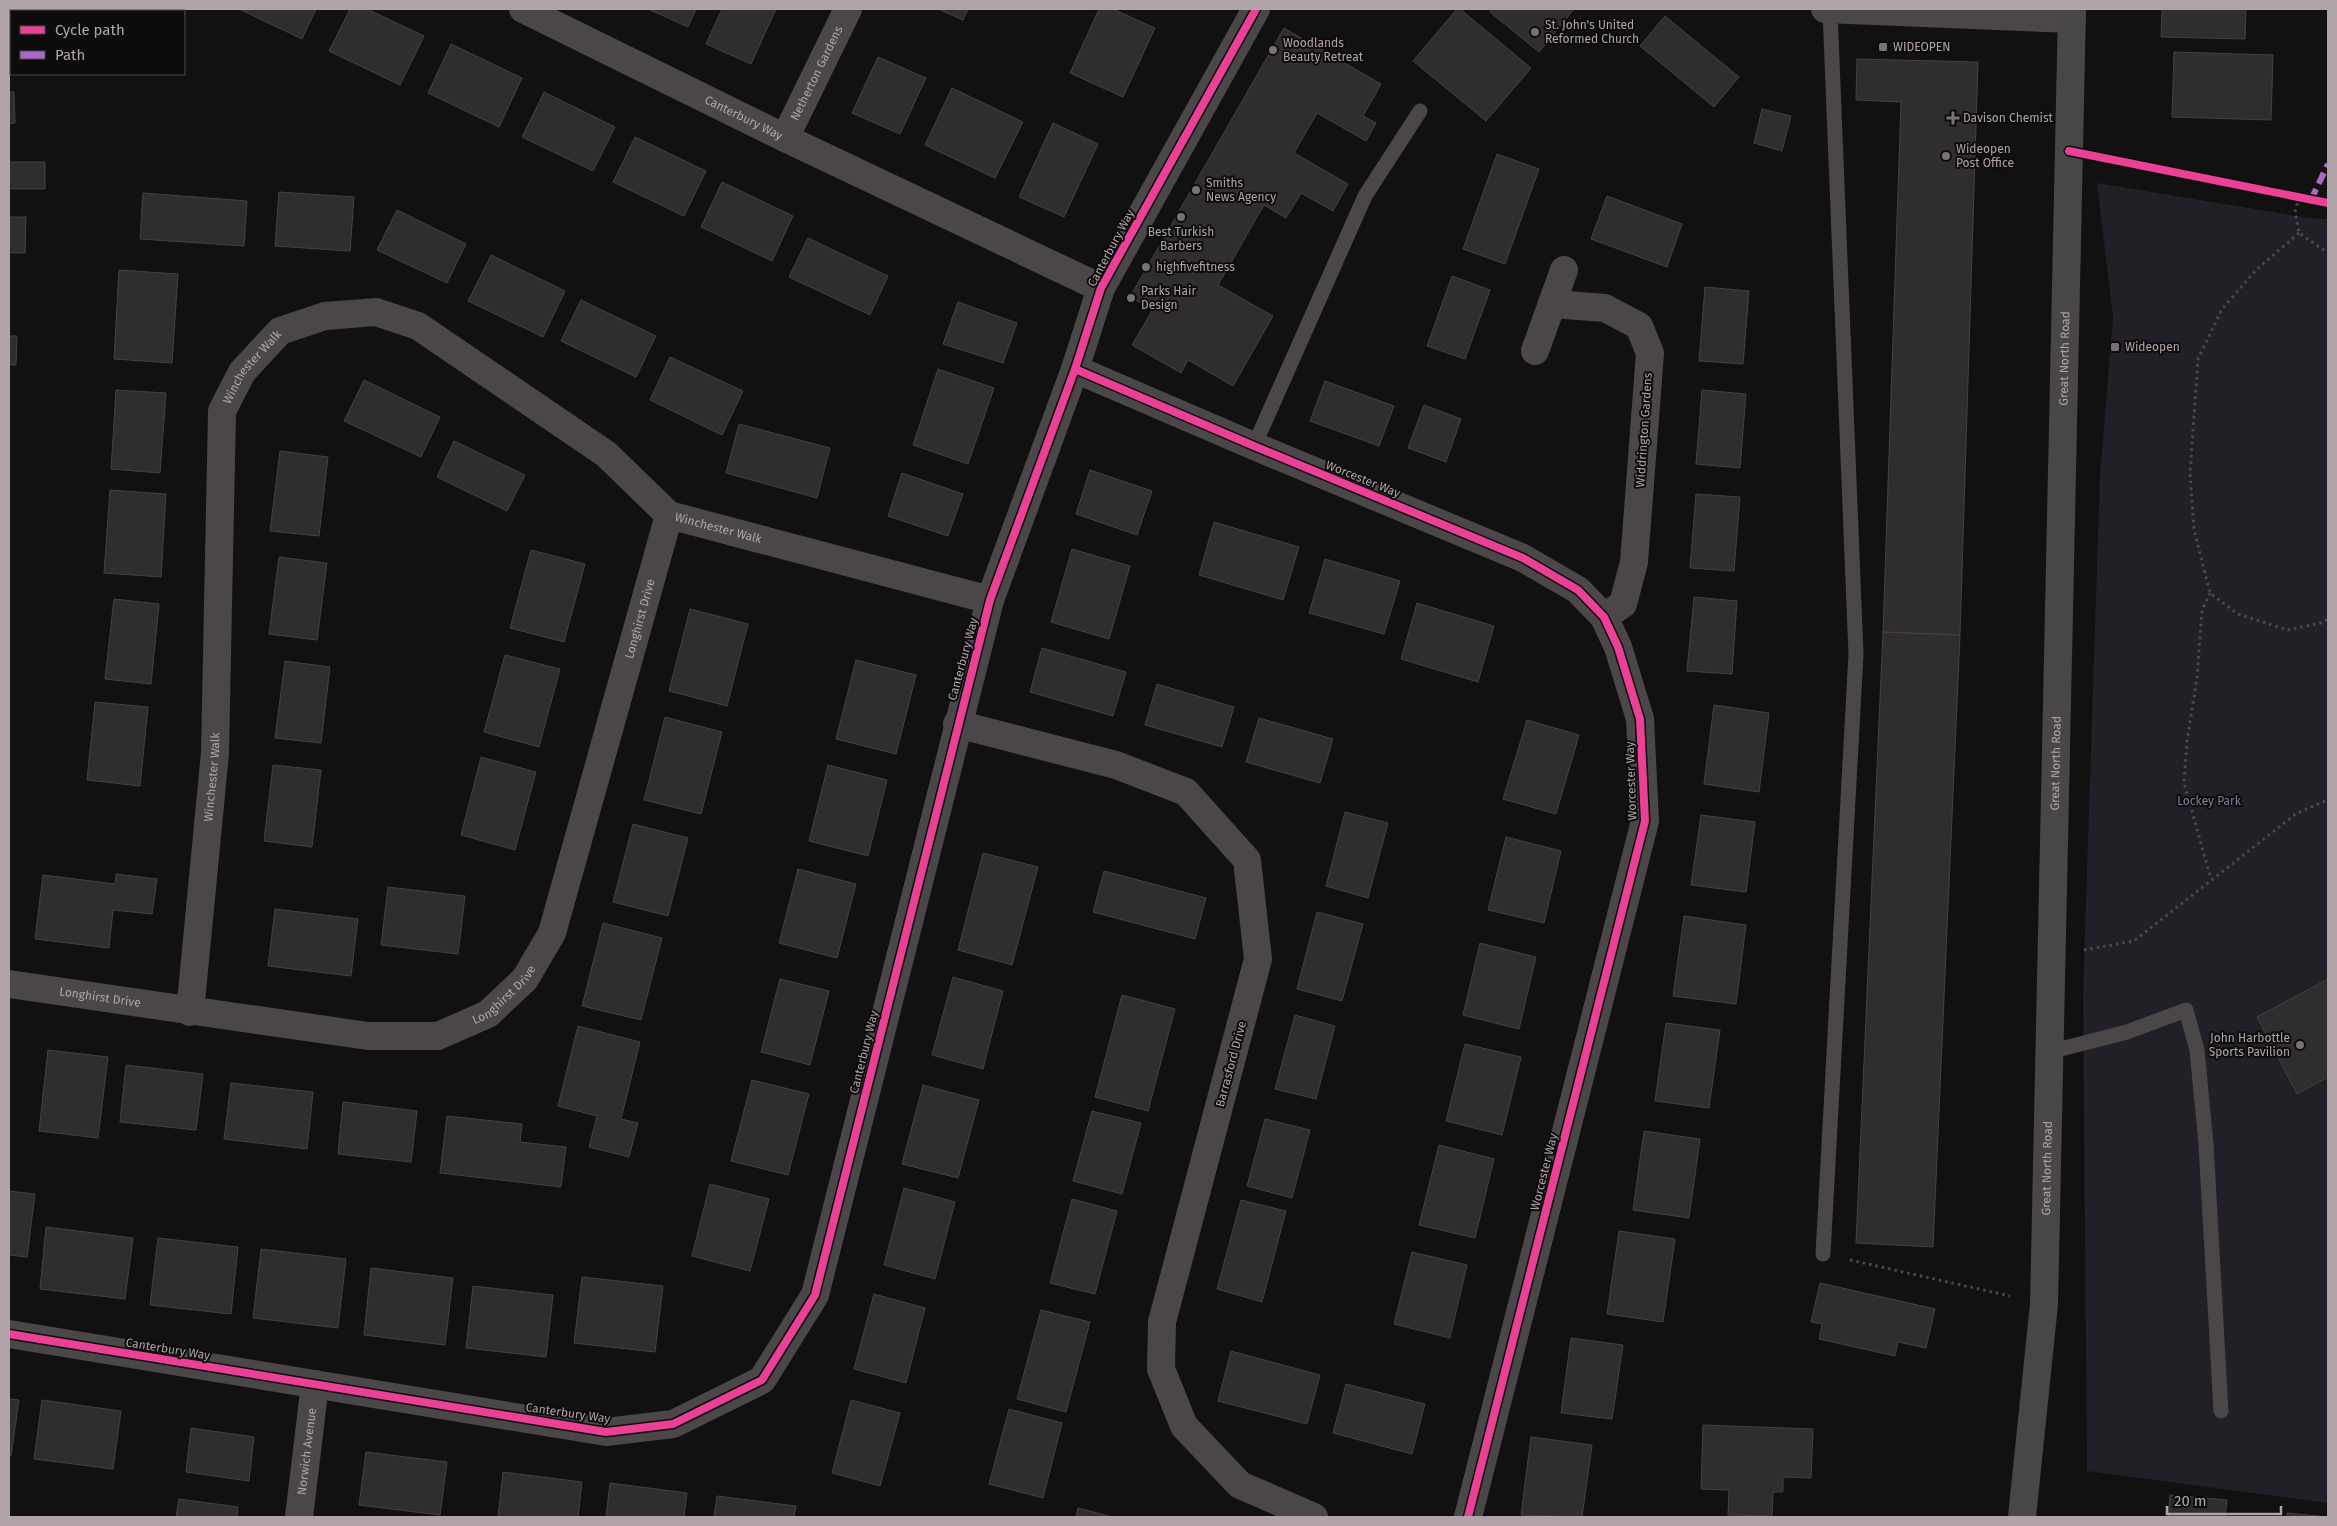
<svg xmlns="http://www.w3.org/2000/svg" width="2337" height="1526" viewBox="0 0 2337 1526" font-family="'Fira Sans',sans-serif">
<rect width="100%" height="100%" fill="#121111"/>
<path fill="#212027" d="M2097 183 2309 218 2328 219V1503L2087 1471 2083 994 2100 475 2113 317Z"/>
<path fill="#2f2d2e" stroke="#454142" d="M239 9H316L302 39Z
M350 9H367L424 36 400 85 329 51Z
M648 9H696L688 27Z
M722 9H776L751 64 706 44Z
M938 9H968L963 20Z
M1099 9H1113L1155 28 1123 97 1070 73Z
M1457 9H1460L1531 68 1486 121 1413 61Z
M1492 9H1574L1539 52 1490 12Z
M2162 9H2246L2245 39 2161 37Z
M1665 16 1739 77 1714 107 1640 46Z
M1284 28 1381 84 1363 116 1376 123 1366 141 1317 113 1294 153 1348 184 1333 211 1301 193 1286 218 1264 205 1218 285 1273 316 1233 386 1188 360 1181 373 1132 345 1153 309 1130 297Z
M9 32H11V65H9Z
M451 44 522 78 499 127 428 93Z
M2174 52 2273 55 2271 120 2172 117Z
M878 57 926 78 900 134 852 113Z
M1857 59 1978 62 1960 635 1883 632 1901 102 1856 100Z
M952 88 1023 122 995 178 925 145Z
M9 92H14L15 123 9 124Z
M544 92 615 127 593 171 522 137Z
M1762 109 1791 116 1782 151 1754 143Z
M1053 123 1098 144 1064 217 1019 197Z
M635 137 706 171 684 216 613 182Z
M1497 154 1539 169 1505 264 1463 249Z
M9 162H45V189H9Z
M722 182 793 216 772 261 701 227Z
M279 192 354 197 350 251 275 246Z
M143 193 247 201 244 246 140 239Z
M1607 196 1682 224 1667 267 1591 239Z
M397 210 466 244 447 283 377 250Z
M9 217H26L25 253H9Z
M808 238 888 276 870 315 789 277Z
M491 255 565 291 543 337 468 301Z
M119 270 178 274 172 363 114 359Z
M1452 276 1490 290 1465 359 1427 346Z
M1705 287 1749 291 1743 364 1699 361Z
M581 300 656 336 636 377 561 341Z
M958 302 1017 323 1003 363 943 344Z
M9 336H17L16 365H9Z
M670 357 743 391 722 435 650 400Z
M938 369 994 388 968 464 913 445Z
M364 380 440 417 421 457 344 421Z
M1325 381 1394 406 1379 446 1310 421Z
M116 390 166 393 160 473 111 469Z
M1702 390 1746 394 1740 468 1696 464Z
M1424 405 1461 419 1446 462 1408 448Z
M739 424 830 448 817 498 726 473Z
M454 441 525 475 507 511 437 477Z
M280 451 328 457 319 536 270 531Z
M1090 470 1152 491 1137 535 1076 514Z
M902 473 963 494 948 536 888 516Z
M110 490 166 494 161 577 104 573Z
M1696 494 1740 497 1734 571 1690 568Z
M1214 522 1299 547 1283 600 1199 575Z
M1072 549 1130 566 1109 639 1051 622Z
M531 550 585 564 564 642 510 628Z
M279 557 327 563 317 640 269 634Z
M1325 559 1400 581 1384 634 1309 613Z
M1694 597 1737 601 1732 674 1687 671Z
M114 599 159 604 151 684 105 679Z
M1417 603 1494 626 1478 682 1401 659Z
M690 609 748 624 727 706 669 691Z
M1883 632 1960 635 1933 1247 1856 1243Z
M1042 648 1126 672 1113 716 1030 692Z
M505 655 560 669 539 747 484 732Z
M856 660 916 675 896 754 836 739Z
M285 661 330 667 321 743 275 738Z
M1157 684 1234 707 1222 747 1145 725Z
M95 702 148 707 140 786 87 780Z
M1714 705 1769 713 1759 792 1704 784Z
M665 717 722 732 701 814 644 800Z
M1259 718 1333 739 1320 783 1246 762Z
M1527 720 1579 735 1556 814 1503 799Z
M481 757 536 772 515 850 461 835Z
M273 765 321 770 312 847 264 841Z
M828 765 887 780 868 856 809 841Z
M1345 812 1388 823 1368 898 1326 886Z
M1701 815 1755 822 1746 892 1691 885Z
M633 824 688 838 668 916 613 902Z
M1506 837 1561 851 1544 923 1488 910Z
M983 853 1038 867 1012 965 958 950Z
M798 869 856 884 837 958 779 943Z
M1104 871 1206 898 1195 939 1093 912Z
M116 874 157 879 152 914 113 910 109 948 35 939 43 875 115 884Z
M388 887 465 896 458 954 381 945Z
M275 909 358 919 351 976 268 966Z
M1317 912 1363 924 1342 1001 1297 989Z
M1684 916 1746 925 1736 1004 1673 996Z
M603 923 662 938 641 1020 582 1006Z
M1480 943 1536 957 1519 1029 1463 1015Z
M953 977 1003 991 983 1069 932 1055Z
M780 979 829 991 810 1065 761 1052Z
M2328 979V1077L2297 1094 2257 1017Z
M1122 995 1175 1009 1148 1111 1095 1097Z
M1295 1015 1335 1026 1316 1099 1275 1089Z
M1666 1023 1720 1030 1709 1108 1655 1101Z
M578 1026 640 1042 621 1119 638 1123 629 1157 589 1147 597 1116 558 1106Z
M1465 1044 1521 1057 1502 1135 1446 1121Z
M48 1050 108 1057 98 1138 39 1131Z
M126 1065 203 1074 196 1130 120 1122Z
M752 1080 809 1094 788 1175 731 1161Z
M231 1083 313 1092 307 1149 224 1139Z
M923 1085 979 1100 958 1178 902 1164Z
M343 1102 417 1111 411 1162 338 1154Z
M1092 1111 1141 1123 1122 1194 1073 1181Z
M447 1116 522 1124 520 1142 566 1147 561 1187 440 1173Z
M1265 1119 1310 1130 1292 1198 1247 1186Z
M1644 1131 1700 1139 1689 1218 1633 1210Z
M1439 1145 1494 1159 1475 1238 1419 1225Z
M710 1184 769 1199 750 1271 692 1256Z
M904 1188 955 1202 935 1279 884 1265Z
M9 1191 35 1194 27 1257 9 1255Z
M1072 1199 1117 1211 1095 1294 1050 1283Z
M1241 1200 1286 1211 1262 1302 1217 1289Z
M46 1227 133 1238 125 1299 40 1289Z
M1619 1231 1675 1239 1663 1322 1607 1314Z
M158 1238 238 1247 231 1314 150 1305Z
M261 1249 346 1259 338 1328 253 1318Z
M1412 1252 1467 1265 1450 1338 1394 1324Z
M371 1268 453 1278 445 1345 364 1335Z
M582 1277 663 1286 655 1352 574 1343Z
M1820 1283 1935 1309 1926 1348 1898 1342 1895 1356 1819 1339 1822 1324 1811 1322Z
M473 1286 553 1295 546 1357 466 1348Z
M874 1294 925 1308 906 1383 854 1369Z
M1041 1310 1090 1322 1066 1412 1017 1399Z
M1571 1338 1623 1345 1612 1419 1561 1413Z
M1231 1351 1320 1375 1307 1424 1218 1401Z
M1346 1384 1425 1404 1412 1454 1333 1433Z
M9 1399 19 1400 11 1456H9Z
M42 1400 121 1411 113 1469 34 1459Z
M851 1400 900 1413 880 1486 832 1473Z
M1009 1409 1062 1423 1043 1498 989 1484Z
M1703 1425 1813 1429 1811 1478 1783 1477V1492H1773L1772 1516 1728 1515 1729 1490 1701 1489Z
M191 1428 254 1437 249 1481 186 1472Z
M1531 1437 1592 1445 1582 1517 1521 1515Z
M366 1452 447 1462 440 1515 359 1505Z
M503 1472 582 1482 578 1517H498Z
M610 1483 687 1493 684 1517H606Z
M2170 1495 2227 1500 2225 1517H2168Z
M717 1496 796 1506 794 1517H714Z
M179 1499 238 1507 237 1517H176Z
M1078 1508 1112 1517H1076Z
M2287 1513 2328 1517H2287Z"/>
<g fill="none" stroke-linecap="round" stroke-linejoin="round">
<path stroke="#4d494a" stroke-width="3" stroke-dasharray="2.5 4" stroke-linecap="butt" d="M2299 197 2295 212 2299 233 2328 253
M2299 233 2257 269 2222 309 2198 359 2190 473 2194 530 2210 593 2238 614 2288 630 2325 622 2328 616
M2210 593 2202 610 2197 678 2187 741 2184 783 2211 879
M2084 950 2134 941 2297 813 2328 800
M1850 1260 2010 1296"/>
<path stroke="#4b4748" stroke-width="15" d="M1254 446 1365 196 1420 111
M2049 1052 2127 1032 2186 1010 2197 1050 2206 1144 2221 1411
M1823 1254 1856 654 1830 11"/>
<g stroke="#4b4748" stroke-width="28">
<path id="s1" d="M523 9 785 138 1101 288"/>
<path id="s2" d="M785 138 848 9"/>
<path d="M1552 304 1605 308 1639 326 1650 353 1634 562 1623 604 1604 617"/>
<path d="M1535 351 1564 270"/>
<path d="M1075 369 1254 446 1523 558 1578 590 1604 617 1618 647 1640 719 1645 821 1468 1517"/>
<path d="M957 724 1116 765 1186 792 1247 860 1258 959 1162 1322 1161 1369 1184 1426 1240 1485 1314 1517"/>
<path id="s3" d="M9 984 368 1036H438L488 1014 525 979 552 933 669 515"/>
<path id="s4" d="M190 1012 215 753 222 411 242 372 280 331 325 316 376 312 418 326 606 454 669 515 990 600"/>
<path d="M9 1334 606 1432 673 1424 762 1380 815 1295 990 600 1075 369 1101 288 1256 9"/>
<path id="s5" d="M299 1517 315 1384"/>
</g>
<path stroke="#4b4748" stroke-width="28" d="M1825 9 2072 19"/>
<path stroke="#494647" stroke-width="28" id="s6" d="M2022 1517 2044 1304 2072 9"/>
<path stroke="#ac68c9" stroke-width="6" stroke-dasharray="12 6" stroke-linecap="butt" d="M2311 200 2328 164"/>
<g stroke="#0d0c0c" stroke-width="11">
<path id="cycleway" d="M2069 151 2328 203
M1075 369 1254 446 1523 558 1578 590 1604 617 1618 647 1640 719 1645 821 1468 1517
M9 1334 606 1432 673 1424 762 1380 815 1295 990 600 1075 369 1101 288 1256 9"/>
</g>
<use href="#cycleway" stroke="#ea4096" stroke-width="8"/>
</g>
<g fill="#797173" stroke="#0d0c0c" stroke-width="2">
<circle cx="1535" cy="32" r="5"/>
<rect x="1878" y="42" width="10" height="10" rx="2.5"/>
<circle cx="1273" cy="50" r="5"/>
<path d="M1950.5 110.5h5v5h5v5h-5v5h-5v-5h-5v-5h5z"/>
<circle cx="1946" cy="156" r="5"/>
<circle cx="1196" cy="190" r="5"/>
<circle cx="1181" cy="217" r="5"/>
<circle cx="1146" cy="267" r="5"/>
<circle cx="1131" cy="298" r="5"/>
<rect x="2110" y="342" width="10" height="10" rx="2.5"/>
<circle cx="2300" cy="1045" r="5"/>
</g>
<g text-anchor="middle" stroke-width="4" stroke-linejoin="round" paint-order="stroke">
<g font-size="12" fill="#b1a4a8" stroke="#0d0c0c" text-anchor="start">
<text x="1545" y="29">St. John's United<tspan x="1545" dy="14">Reformed Church</tspan></text>
<text x="1283" y="47">Woodlands<tspan x="1283" dy="14">Beauty Retreat</tspan></text>
<text x="1893" y="51">WIDEOPEN</text>
<text x="1963" y="122">Davison Chemist</text>
<text x="1956" y="153">Wideopen<tspan x="1956" dy="14">Post Office</tspan></text>
<text x="1206" y="187">Smiths<tspan x="1206" dy="14">News Agency</tspan></text>
<text x="1181" y="236" text-anchor="middle">Best Turkish<tspan x="1181" dy="14">Barbers</tspan></text>
<text x="1156" y="271">highfivefitness</text>
<text x="1141" y="295">Parks Hair<tspan x="1141" dy="14">Design</tspan></text>
<text x="2125" y="351">Wideopen</text>
<text x="2290" y="1042" text-anchor="end">John Harbottle<tspan x="2290" dy="14">Sports Pavilion</tspan></text>
</g>
<g font-size="12" fill="#b1a4a8" stroke="#0d0c0c">
<text dy="4" stroke="none"><textPath href="#s2" startOffset="72">Netherton Gardens</textPath></text>
<text dy="4" stroke="none"><textPath href="#s1" startOffset="246">Canterbury Way</textPath></text>
<text transform="translate(1111 248) rotate(-62)" y="4">Canterbury Way</text>
<text dy="4" stroke="none"><textPath href="#s6" startOffset="1160">Great North Road</textPath></text>
<text dy="4" stroke="none"><textPath href="#s4" startOffset="656">Winchester Walk</textPath></text>
<text transform="translate(1644 430) rotate(-86)" y="4">Widdrington Gardens</text>
<text transform="translate(1363 479) rotate(22)" y="4">Worcester Way</text>
<text dy="4" stroke="none"><textPath href="#s4" startOffset="1211">Winchester Walk</textPath></text>
<text dy="4" stroke="none"><textPath href="#s3" startOffset="918">Longhirst Drive</textPath></text>
<text transform="translate(963 659) rotate(-75)" y="4">Canterbury Way</text>
<text dy="4" stroke="none"><textPath href="#s6" startOffset="755">Great North Road</textPath></text>
<text dy="4" stroke="none"><textPath href="#s4" startOffset="236">Winchester Walk</textPath></text>
<text transform="translate(1631 781) rotate(-92)" y="4">Worcester Way</text>
<text dy="4" stroke="none"><textPath href="#s3" startOffset="512">Longhirst Drive</textPath></text>
<text dy="4" stroke="none"><textPath href="#s3" startOffset="92">Longhirst Drive</textPath></text>
<text transform="translate(864 1052) rotate(-76)" y="4">Canterbury Way</text>
<text transform="translate(1231 1064) rotate(-75)" y="4">Barrasford Drive</text>
<text dy="4" stroke="none"><textPath href="#s6" startOffset="350">Great North Road</textPath></text>
<text transform="translate(1544 1172) rotate(-76)" y="4">Worcester Way</text>
<text transform="translate(168 1349) rotate(9)" y="4">Canterbury Way</text>
<text transform="translate(568 1413) rotate(8)" y="4">Canterbury Way</text>
<text dy="4" stroke="none"><textPath href="#s5" startOffset="66">Norwich Avenue</textPath></text>
</g>
<g font-size="12" fill="#7e7d9a" stroke="#0d0c0c">
<text x="2209" y="805">Lockey Park</text>
</g>
</g>
<rect width="2337" height="1526" fill="none" stroke="#b1a4a8" stroke-width="20"/>
<rect x="10" y="10" width="175" height="65" fill="#0d0c0c" stroke="#4f494a"/>
<rect x="20" y="26" width="25" height="8" fill="#ea4096" stroke="#4f494a"/>
<text x="55" y="35" font-size="15" fill="#b1a4a8">Cycle path</text>
<rect x="20" y="51" width="25" height="8" fill="#ac68c9" stroke="#4f494a"/>
<text x="55" y="60" font-size="15" fill="#b1a4a8">Path</text>
<path d="M2167 1506v8h114v-8" fill="none" stroke="#b1a4a8" stroke-width="2.5"/>
<text x="2174" y="1506" font-size="15" fill="#b1a4a8" stroke="#0d0c0c" stroke-width="4" paint-order="stroke">20 m</text>
</svg>
